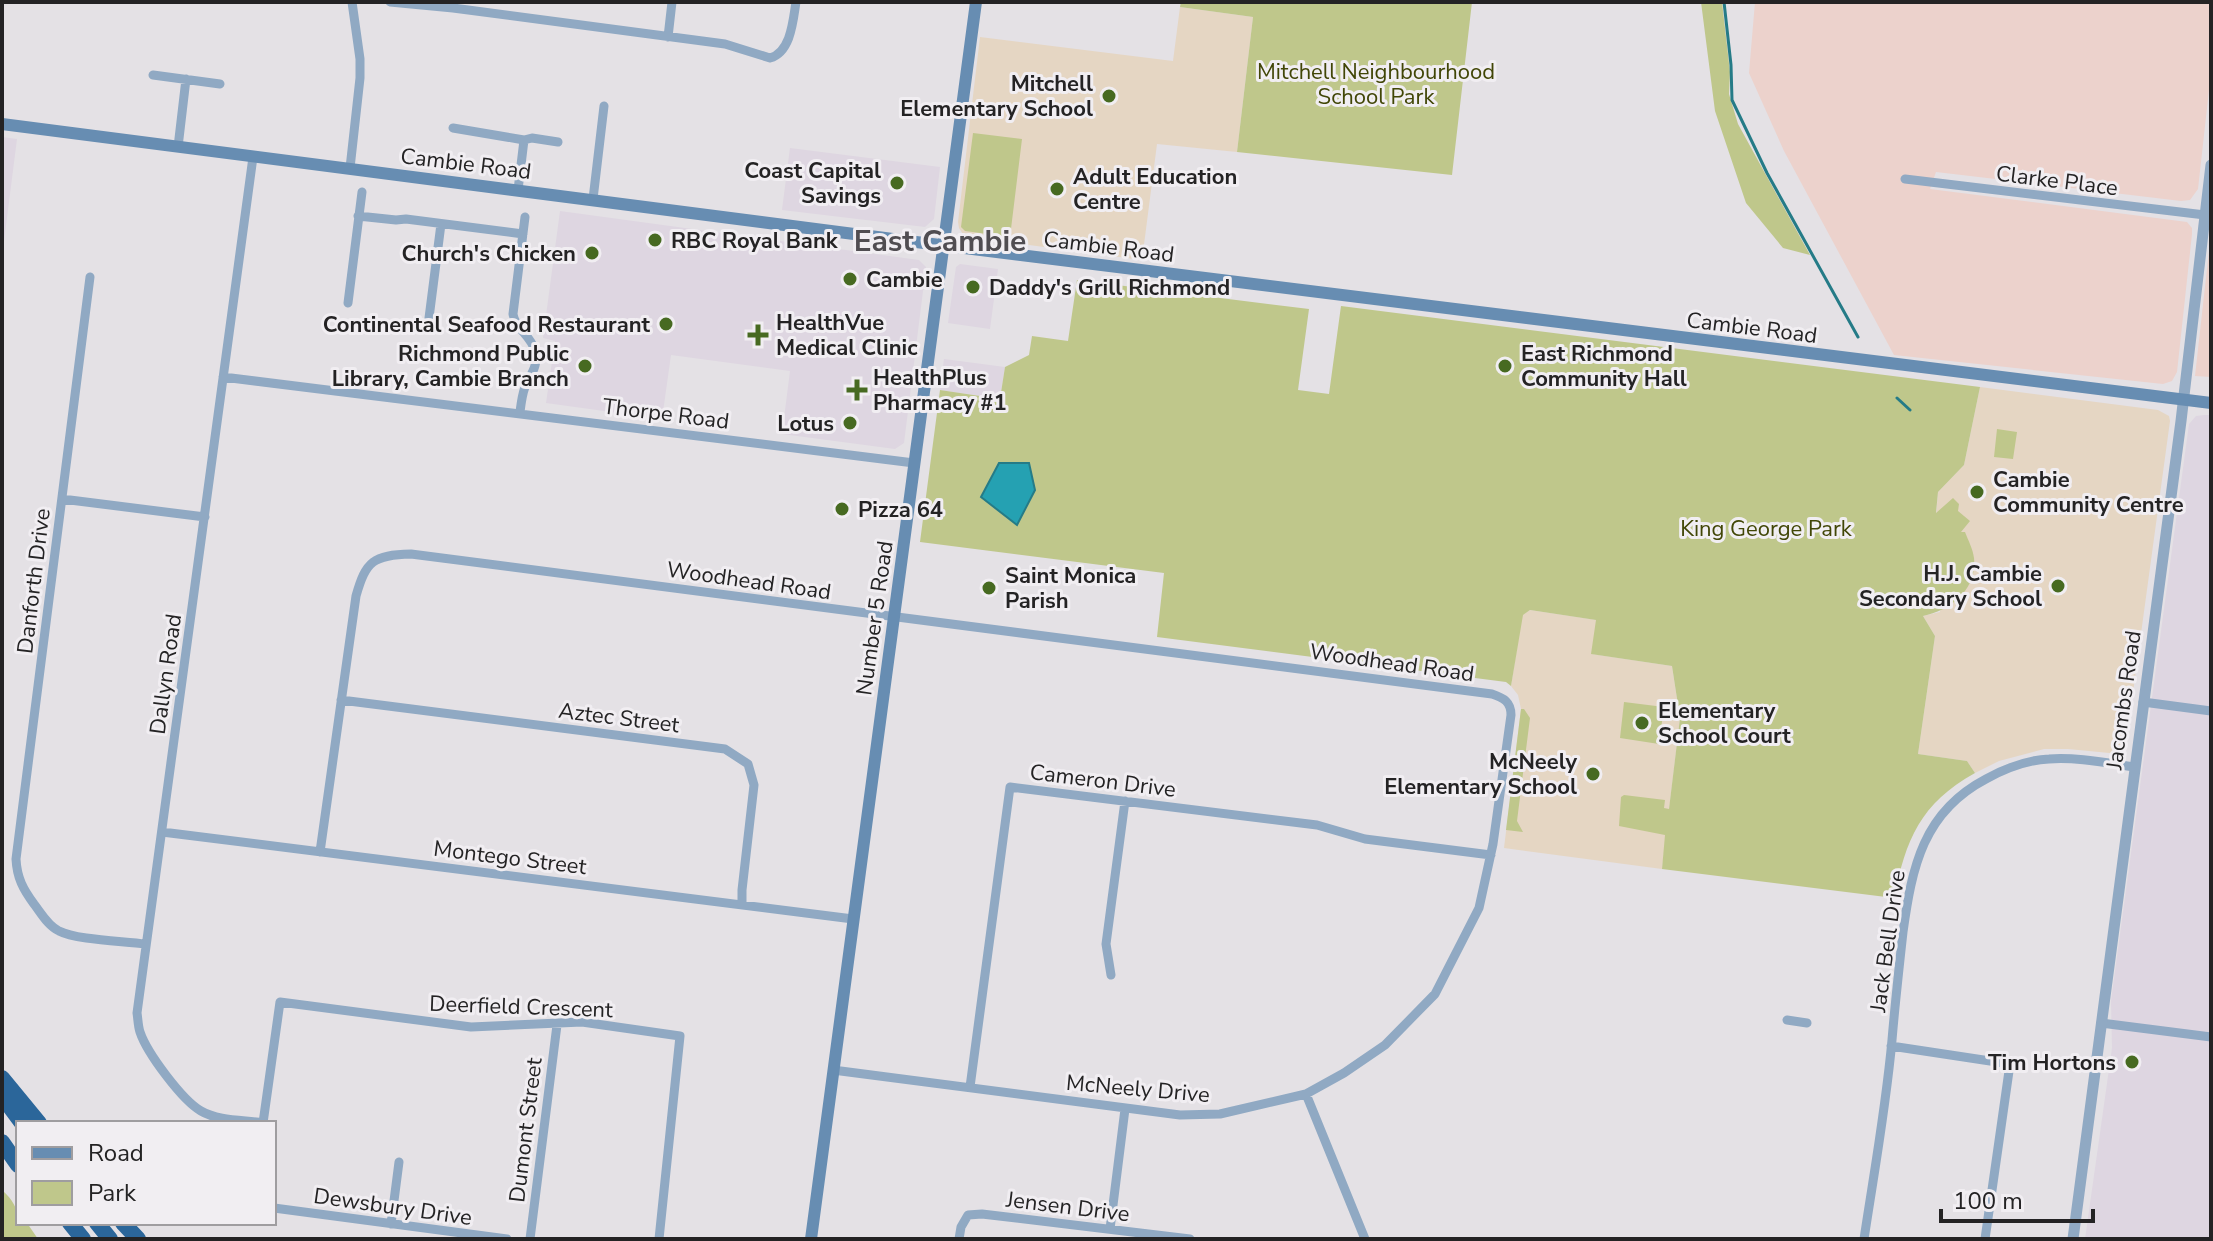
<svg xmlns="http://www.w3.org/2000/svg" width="2213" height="1241" viewBox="0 0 2213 1241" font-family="'Nunito Sans',sans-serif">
<rect width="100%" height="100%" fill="#e4e1e5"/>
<path fill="#ded6e1" d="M2 137 17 139 2 257Z
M790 148 940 167 934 219 925 227 782 210Z
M560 211 919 260 926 267 904 443 895 449 782 434 790 371 671 355 662 419 546 403 555 341 543 338Z
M960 264 998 269 990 329 948 323 956 267Z
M944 359 1005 367 1000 399 940 390Z
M2204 415H2211V1239H2085L2112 1048 2111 1001 2189 424 2196 416Z"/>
<path fill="#ecd2cc" d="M1755 2H2211V72L2198 189 2190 200 2181 201 1936 172 1930 189 2187 222 2192 228V234L2177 372 2172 381 2163 384 1894 355 1784 151 1749 73Z
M2211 233V377L2195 376Z"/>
<path fill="#e5d6c3" d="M1180 7 1253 17 1237 152 1157 144 1142 260 968 237 963 234 959 228 958 222 980 37 1173 61Z
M1980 387 2158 410 2169 416 2170 421 2125 751 2120 754 2068 749H2044L1999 761 1975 773 1967 761 1918 754 1935 636 1923 616 1940 612 1951 534 1936 516 1938 492 1964 465Z
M1530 610 1597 620 1592 654 1672 666 1680 718 1662 869 1504 848 1521 709 1518 695 1511 686 1522 615Z"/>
<path fill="#bfc78b" d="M1181 2H1472L1452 175 1237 152 1253 17 1180 7Z
M1701 2H1722L1730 72 1729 94 1738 124 1810 255 1783 248 1746 203 1715 111Z
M973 133 1022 139 1010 237 965 231 961 227Z
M1077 280 1309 309 1298 390 1329 394 1341 306 1980 387 1964 465 1938 492 1936 513 1953 498 1959 504 1958 511 1970 521 1961 532H1965C1968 540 1973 549 1974 558 1977 590 1951 610 1923 616L1935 636 1918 754 1967 761 1975 773C1920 804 1906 839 1894 898L1662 869 1665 835 1619 826 1621 797 1624 795 1665 800 1664 808 1669 809 1680 718 1672 666 1591 654 1596 620 1530 610 1523 615 1511 686 1506 682 1157 637 1164 573 920 542 940 390 1000 399 1005 367 1029 355 1032 336 1068 341Z
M1997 429 2017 432 2013 459 1994 457Z
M1624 702 1664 707 1659 744 1620 738Z
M1521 709H1524L1530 718 1517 821 1523 832 1506 830Z
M2 1190C13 1200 18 1208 18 1223H27L38 1239H2Z"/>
<path fill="#25a1b2" stroke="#257b87" stroke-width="2" d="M999 463H1029L1035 490 1017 525 981 497Z"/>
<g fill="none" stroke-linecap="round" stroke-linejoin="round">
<path stroke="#257b87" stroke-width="3" d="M1724 2 1731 65 1732 100 1767 173 1858 337
M1897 398 1910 410"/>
<path stroke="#90a9c3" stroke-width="9" d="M390 2 453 8 725 44 770 58C791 52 793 21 796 2
M668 37 672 2
M153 75 220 84
M453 128 524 140 518 190
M524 140 532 138 558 142
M178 147 186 79
M253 157 137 1013C138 1019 138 1026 140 1032 147 1053 182 1100 201 1111 218 1121 244 1120 263 1123
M350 168 360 78V59L352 2
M1905 179 2205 215
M593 199 604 106
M358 216 396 220 406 219 523 234
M90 277 16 859C17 878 23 889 34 904 41 913 48 926 59 931 76 940 124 941 145 944
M348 303 362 192
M429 318 441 224
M223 377 914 463
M520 412C521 404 522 395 525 387 530 375 539 366 535 351 531 335 515 329 513 314L525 217
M62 499 205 517
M341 700 725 749 748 764 754 785 742 890V905
M2143 702 2211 711
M162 832 853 919
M320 852 356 596C366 561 373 555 411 554L1492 694C1504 698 1511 702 1511 715L1493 844 1479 908 1435 994 1385 1045 1344 1073 1306 1094 1220 1114 1180 1115 833 1070
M1111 975 1106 944 1125 801
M1787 1020 1807 1023
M2101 1023 2211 1037
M1891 1046 2010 1064 1985 1239
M970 1087 1010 787 1317 825 1365 839 1491 855
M1306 1094 1365 1239
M263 1123 280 1002 471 1027 582 1022 680 1036 659 1239
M274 1208 507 1239
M391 1224 399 1162
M1110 1229 1125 1109
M530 1239 557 1025
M959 1239 961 1227 968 1215 982 1214 1190 1239
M1864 1239C1874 1173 1886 1107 1892 1040 1895 1004 1899 968 1903 932 1912 867 1923 812 1986 779 2006 768 2027 760 2049 759 2077 757 2106 763 2134 767"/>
<path stroke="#90a9c3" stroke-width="11" d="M2073 1239 2181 421 2211 165"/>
<path stroke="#678db2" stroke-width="12" d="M2 124 916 242 2211 403
M811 1239 976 2"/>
<path stroke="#2b669a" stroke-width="16" d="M2 1078 39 1123
M2 1096 22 1123
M2 1142 18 1165
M70 1223 83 1239
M97 1223 110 1239
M123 1223 138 1239"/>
</g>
<g fill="#476a21" stroke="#f1eef2" stroke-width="3">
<circle cx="1109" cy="96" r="8"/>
<circle cx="897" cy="183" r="8"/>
<circle cx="1057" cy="189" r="8"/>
<circle cx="655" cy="240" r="8"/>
<circle cx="592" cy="253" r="8"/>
<circle cx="850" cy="279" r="8"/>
<circle cx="973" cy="287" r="8"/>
<circle cx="666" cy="324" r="8"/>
<path d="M754 323h8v8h8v8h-8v8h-8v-8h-8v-8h8z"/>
<circle cx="585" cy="366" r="8"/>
<circle cx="1505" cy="366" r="8"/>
<path d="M853 378h8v8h8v8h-8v8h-8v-8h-8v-8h8z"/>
<circle cx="850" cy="423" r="8"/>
<circle cx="1977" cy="492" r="8"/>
<circle cx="842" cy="509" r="8"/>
<circle cx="2058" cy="586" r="8"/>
<circle cx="989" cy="588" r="8"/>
<circle cx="1642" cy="723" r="8"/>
<circle cx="1593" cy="774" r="8"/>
<circle cx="2132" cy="1062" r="8"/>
</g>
<g text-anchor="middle" stroke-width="6" stroke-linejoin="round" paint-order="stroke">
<g font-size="22" fill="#414606" stroke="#f1eef2">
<text x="1376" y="79">Mitchell Neighbourhood<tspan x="1376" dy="25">School Park</tspan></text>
<text x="1766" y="536">King George Park</text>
</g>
<g font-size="22" font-weight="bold" fill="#242324" stroke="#f1eef2" text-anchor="start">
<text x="1093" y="91" text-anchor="end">Mitchell<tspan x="1093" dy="25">Elementary School</tspan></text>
<text x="881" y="178" text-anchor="end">Coast Capital<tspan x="881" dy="25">Savings</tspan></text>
<text x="1073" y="184">Adult Education<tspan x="1073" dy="25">Centre</tspan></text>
<text x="671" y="248">RBC Royal Bank</text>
<text x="576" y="261" text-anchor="end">Church's Chicken</text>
<text x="866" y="287">Cambie</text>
<text x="989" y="295">Daddy's Grill Richmond</text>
<text x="776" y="330">HealthVue<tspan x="776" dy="25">Medical Clinic</tspan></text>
<text x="650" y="332" text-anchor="end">Continental Seafood Restaurant</text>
<text x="569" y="361" text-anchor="end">Richmond Public<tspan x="569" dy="25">Library, Cambie Branch</tspan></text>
<text x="1521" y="361">East Richmond<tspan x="1521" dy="25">Community Hall</tspan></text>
<text x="873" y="385">HealthPlus<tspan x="873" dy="25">Pharmacy #1</tspan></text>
<text x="834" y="431" text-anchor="end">Lotus</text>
<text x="1993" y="487">Cambie<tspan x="1993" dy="25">Community Centre</tspan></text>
<text x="858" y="517">Pizza 64</text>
<text x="2042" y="581" text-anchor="end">H.J. Cambie<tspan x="2042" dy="25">Secondary School</tspan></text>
<text x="1005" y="583">Saint Monica<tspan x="1005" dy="25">Parish</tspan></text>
<text x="1658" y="718">Elementary<tspan x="1658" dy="25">School Court</tspan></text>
<text x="1577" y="769" text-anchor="end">McNeely<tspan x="1577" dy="25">Elementary School</tspan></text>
<text x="2116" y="1070" text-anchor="end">Tim Hortons</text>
</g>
<g font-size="22" fill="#242324" stroke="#f1eef2">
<text transform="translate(466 163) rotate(7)" y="8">Cambie Road</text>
<text transform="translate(2057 180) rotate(7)" y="8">Clarke Place</text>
<text transform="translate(1109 246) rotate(7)" y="8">Cambie Road</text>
<text transform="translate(1752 327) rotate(7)" y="8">Cambie Road</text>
<text transform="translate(666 413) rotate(7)" y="8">Thorpe Road</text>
<text transform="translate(749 580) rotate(8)" y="8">Woodhead Road</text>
<text transform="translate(33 581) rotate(-83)" y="8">Danforth Drive</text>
<text transform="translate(874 618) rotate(-82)" y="8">Number 5 Road</text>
<text transform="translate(1392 662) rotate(8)" y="8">Woodhead Road</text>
<text transform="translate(165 674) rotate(-82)" y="8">Dallyn Road</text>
<text transform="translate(2123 700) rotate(-82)" y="8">Jacombs Road</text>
<text transform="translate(619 717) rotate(7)" y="8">Aztec Street</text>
<text transform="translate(1103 780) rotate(7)" y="8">Cameron Drive</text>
<text transform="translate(510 857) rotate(7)" y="8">Montego Street</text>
<text transform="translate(1887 941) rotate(-82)" y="8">Jack Bell Drive</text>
<text transform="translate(521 1006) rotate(2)" y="8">Deerfield Crescent</text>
<text transform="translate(1138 1088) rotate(5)" y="8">McNeely Drive</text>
<text transform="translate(525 1130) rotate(-83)" y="8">Dumont Street</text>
<text transform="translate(393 1206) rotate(8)" y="8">Dewsbury Drive</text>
<text transform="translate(1068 1206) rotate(7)" y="8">Jensen Drive</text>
</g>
<g font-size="30" font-weight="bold" fill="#504d51" stroke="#f1eef2">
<text x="940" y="251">East Cambie</text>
</g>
</g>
<rect width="2213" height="1241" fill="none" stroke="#242324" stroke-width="8"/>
<rect x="16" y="1121" width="260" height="104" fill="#f1eef2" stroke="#9f9da0" stroke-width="2"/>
<rect x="32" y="1147" width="40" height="12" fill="#678db2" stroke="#9f9da0" stroke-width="2"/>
<text x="88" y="1161" font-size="24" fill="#242324">Road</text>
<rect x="32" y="1181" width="40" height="24" fill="#bfc78b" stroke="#9f9da0" stroke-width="2"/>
<text x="88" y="1201" font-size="24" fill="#242324">Park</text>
<path d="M1941 1209v12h152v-12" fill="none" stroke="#242324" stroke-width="4"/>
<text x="1953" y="1209" font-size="24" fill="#242324" stroke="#f1eef2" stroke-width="6" paint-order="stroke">100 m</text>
</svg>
